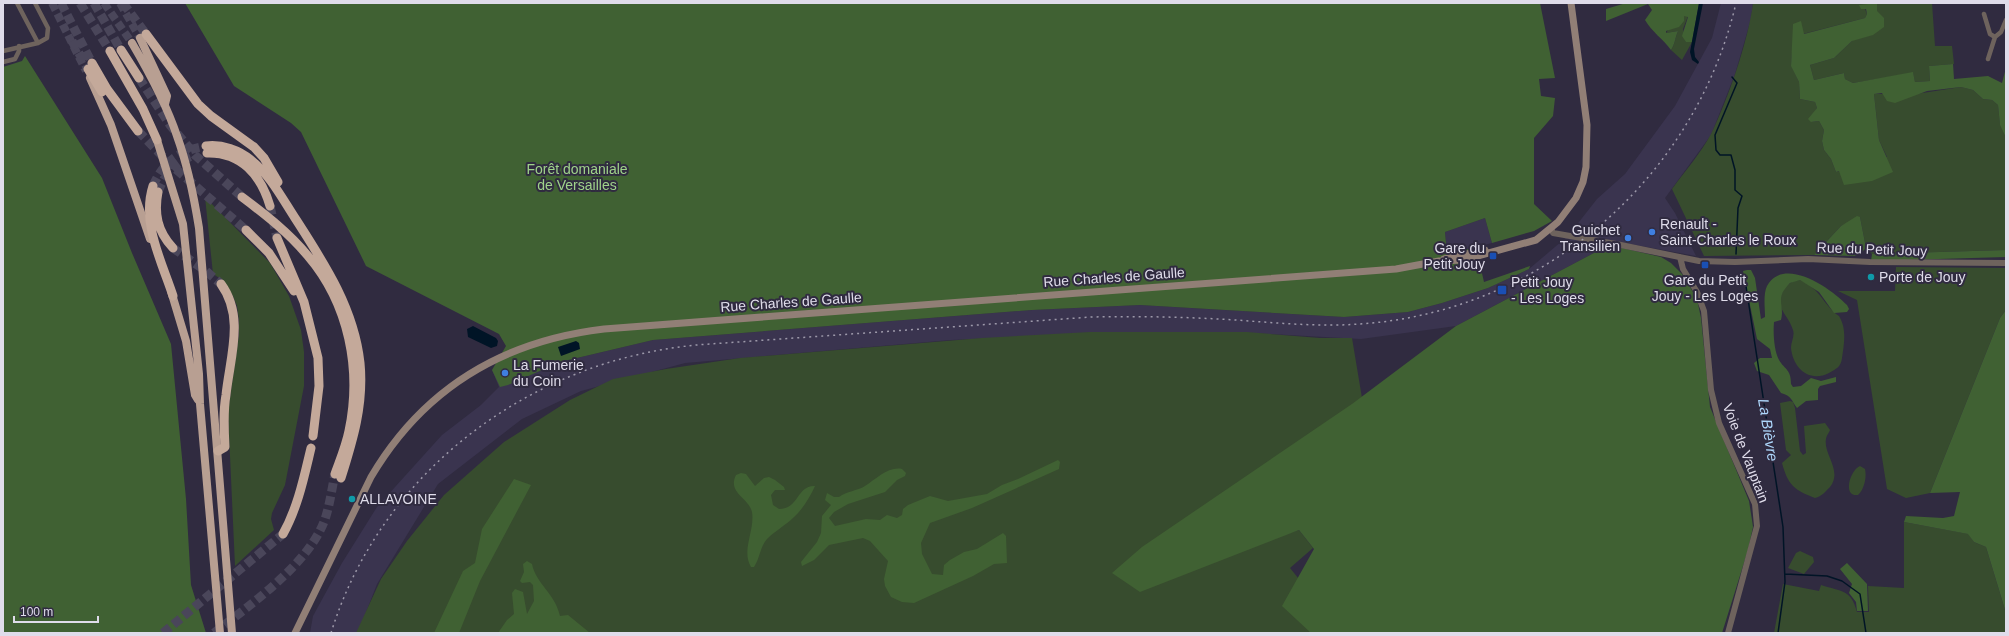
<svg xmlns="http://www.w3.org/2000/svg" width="2009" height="636" viewBox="0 0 2009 636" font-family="Arial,sans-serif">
<rect width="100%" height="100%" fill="#302b40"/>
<path fill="#3a344f" d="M1721 3H1753L1751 19 1735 74 1711 135 1665 198 1675 213 1696 256 1597 238 1593 241 1609 245 1456 326 1361 339 1251 333H1102L951 340 685 363 581 391 522 419 438 484 377 584 358 633H310L313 616 342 563 377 507 442 435 481 405 499 387 492 370 526 355 560 362 653 340 1032 310 1140 305 1344 317 1408 312 1442 303 1488 288 1529 269 1568 236 1597 199 1625 174 1675 106 1712 38Z
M1485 218 1492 243 1447 254 1445 232Z"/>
<path fill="#374c2e" d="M1753 3H1932L1935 46H1952L1954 64 1929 66 1930 81 1915 82 1913 73 1853 83 1845 79 1844 73 1814 80 1810 65 1834 58 1852 41 1877 11V4L1865 9 1867 14 1865 18 1803 34 1792 52 1791 65 1799 82 1800 99 1815 102 1817 108 1813 114 1811 122 1819 121 1824 130 1822 141 1824 150 1831 159 1836 172 1887 157 1879 140 1874 94H1916L1961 87 1973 90 1983 99 1992 100 1998 105 2000 124 2006 138V250L1872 254 1866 248 1860 217 1841 226 1814 255 1704 256 1672 189C1685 171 1701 153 1711 134 1728 99 1748 42 1753 3Z
M1684 16H1688L1683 29 1686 42H1692L1682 60 1671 50C1675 44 1675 38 1678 31L1666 33 1669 29 1674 28Z
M205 197 270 263 289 296 301 330 304 352V386L285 485 272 513 271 519 274 530 235 566 228 412 239 335V320L237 306 233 296 221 279 213 274Z
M1896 267 2006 268V310L2000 318 1930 493 1906 498 1887 489 1857 300 1838 291H1895Z
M1800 280C1821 289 1823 305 1839 316 1847 329 1844 344 1842 358 1841 367 1836 369 1829 373 1809 383 1793 368 1791 348 1791 342 1795 336 1793 330 1788 313 1772 308 1785 288 1789 283 1794 280 1800 280Z
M1090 332H1247L1320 338H1352L1362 398 1220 555 1299 530 1313 548 1290 568 1329 616 1340 633H356L381 579 407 541 444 495 504 442 570 400 613 379 666 369 740 358 982 338Z
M1790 401 1793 402 1795 408 1800 451 1803 455 1806 453 1804 426 1825 423 1830 430C1829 433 1826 436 1826 439 1823 454 1843 471 1830 487 1825 492 1822 496 1815 498 1794 490 1788 485 1782 463L1791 455 1786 450 1780 403Z
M1860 466 1865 469C1867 477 1864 490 1858 495 1842 497 1850 470 1860 466Z
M1904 522 1969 534 1974 542 1986 547 2006 613V633H1774L1783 584 1819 591 1821 585C1842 592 1851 589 1857 612H1869L1868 586 1904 588Z
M1800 551 1813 557 1814 562 1804 574 1788 568 1796 553Z"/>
<path fill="#406133" d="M185 3H1540L1555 78 1539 79 1541 96 1555 98 1553 116 1534 138V204L1552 221 1534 231 1492 243 1485 218 1445 232 1447 254 1476 247 1484 282 1530 266 1529 269 1488 288 1442 303 1408 312 1344 317 1140 305 1032 310 653 340 560 362 508 385 500 387 492 370 506 346 499 334 366 266 301 132 291 123 234 86Z
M1626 3H1699L1692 42H1686L1682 36 1688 17 1684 16V21L1679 27 1666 31V33L1678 31C1675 38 1675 44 1671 50 1663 39 1652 32 1645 20L1652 10 1648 4 1606 21V9Z
M1877 3V11L1884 18V27L1873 35 1852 41 1834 58 1810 65 1814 80 1844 73 1845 79 1853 83 1913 72 1915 82 1930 81 1929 66 1953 64 1954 79 1988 76 2002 83 2006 68V138L2000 125 1998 105 1992 100 1983 99 1973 90 1961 87 1927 91 1895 103 1887 101 1882 93 1874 94 1879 140 1893 172 1872 181 1844 185 1839 171 1836 172 1831 159 1824 150 1822 141 1824 130 1819 121 1811 122 1808 119 1817 108 1815 102 1800 99 1799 82 1791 66 1793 24 1801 21 1804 34 1865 18 1867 14 1866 9H1861L1859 5Z
M25 56 102 178 132 253 171 344 186 499 191 585 206 633H3V67L22 61Z
M1857 216 1860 217 1866 248 1860 254 1854 256 1814 255 1841 226Z
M1609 245 1661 257 1671 263 1683 275 1697 299 1701 318 1710 407 1749 501 1752 520 1753 527 1748 550 1722 633H1311L1282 606 1314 549 1299 530 1140 592 1112 573 1142 547 1352 404 1456 326Z
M2006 250V257L1871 261 1872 254Z
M1747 270H1751L1755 278 1761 319 1765 317C1765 308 1763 294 1767 286 1784 255 1832 289 1847 305L1849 309 1847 312 1834 313 1819 292 1800 280 1790 283C1774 299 1785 304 1781 320L1774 322C1773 333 1774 351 1779 360 1785 370 1791 369 1791 384L1793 387 1801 386 1811 378 1821 381 1836 377V382L1820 386 1818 389V400L1806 401 1797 408C1791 400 1792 396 1781 393L1769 375 1757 371 1754 363 1760 358H1772L1770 349 1757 339 1743 271Z
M2006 310V613L1986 547 1974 542 1968 534 1904 522 1906 516 1943 518 1954 516 1960 492 1930 493 2000 318Z
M1058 460 1060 462 1059 469 972 508 930 523 921 543 922 554 932 574 943 575 944 565 950 560 964 552 977 549 1003 533 1006 536 1007 563 994 564 973 576 914 603 902 602 891 597 885 586 884 579 888 561 870 541 863 538 829 545 814 560 802 566 801 562 817 542 821 533 822 516 831 505 825 500 827 493 834 497H839C847 491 857 491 865 486 876 479 889 466 902 469L906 473 905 476 897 480 885 492 848 504 834 512 829 518 835 526 866 519 880 520 887 515 897 518 902 515 903 509 908 505 930 496 948 501 987 494 1002 485 1018 479Z
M741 473 746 474 755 486 764 478 769 477 775 480 784 487 785 490H775L771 495 773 505 779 509C799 509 797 485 815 486 810 497 803 509 794 517 786 525 775 531 767 539 760 547 760 558 754 567H751C741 550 755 531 752 512 749 498 727 493 736 475Z
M514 479 531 485 480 581 459 633H434L463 571 475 563 482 529Z
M527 561 532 564C536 584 555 593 560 616L568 615 590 633H498L507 620 514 614 512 593 515 589 523 592 527 614 534 601 533 585 530 582 522 583 520 581 524 572 523 564Z
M1847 563 1867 584 1868 611H1857L1856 602 1849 593 1852 584 1840 569Z"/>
<path fill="#001426" d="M1699 3H1703L1694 49 1695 57 1699 62 1698 64 1692 60 1690 52Z
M473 326 496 338 498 341 497 346 491 348 468 337 467 329Z
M576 341 579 343 580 349 561 356 558 347Z"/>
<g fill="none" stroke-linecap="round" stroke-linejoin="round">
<path stroke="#001426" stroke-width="1.5" d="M1732 77 1737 83 1715 135 1716 150 1720 155H1731L1735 170V190L1742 196 1738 208 1736 254
M1746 286 1783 527 1785 582 1778 633
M1785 574 1827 576 1842 581 1860 594 1866 633"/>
<path stroke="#4a465a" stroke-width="8" stroke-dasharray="8 4" stroke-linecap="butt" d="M52 3 86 71
M104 3 132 43
M120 3 140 38"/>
<path stroke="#4a465a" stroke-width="9" stroke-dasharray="9 4.5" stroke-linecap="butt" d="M61 3 92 63
M80 3 110 51
M94 3 121 50
M123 3 146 34
M72 41 88 69
M139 78 170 125 196 156 242 197
M138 131 170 164 246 230
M153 186C163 162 180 150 206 146
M158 192C164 175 175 162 192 156
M270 206 277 238
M173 248 206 271 221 284
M163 633 283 534
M214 633C251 604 312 562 326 516 330 503 332 488 335 474"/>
<path stroke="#6e635d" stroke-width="4.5" d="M17 3 38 43
M1984 14 1990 34 1995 37 1988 59
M1995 37 2001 32 2006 20
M3 51 38 43 47 38 48 28 35 3
M3 62 15 59 19 51V46"/>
<path stroke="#6e635d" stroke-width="6" d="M1551 228 1553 233 1616 244 1699 261 1735 262 1808 259 1870 262 2006 263
M1680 257 1683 269 1697 292 1704 311 1711 390 1719 423 1755 504 1757 526 1728 633"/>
<path stroke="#917f76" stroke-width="7" d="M1444 259 1485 250
M295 633 371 477C423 389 503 341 604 329L1396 269 1439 261 1463 260 1536 240 1558 222 1576 198 1583 182 1586 167 1587 125 1571 3"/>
<path stroke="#b89f92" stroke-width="8" d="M140 38 167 96 165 104
M132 43C149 72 166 103 177 136 188 166 194 197 199 228L232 633
M90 78 111 125 150 239
M157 140 183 224 199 374 200 404 220 633
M171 291 186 341 195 395 198 400"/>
<path stroke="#c4a99a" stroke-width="9" d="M146 34 198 104 211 116 254 147 264 158 278 182
M121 50 139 78
M110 51 143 109 157 140
M92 63 107 89 138 131
M88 69 102 92
M206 146C222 144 239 150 251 160 270 175 282 198 295 218 324 263 354 308 360 363 364 404 353 440 341 478
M207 153C241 152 261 175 270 206
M153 186C141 223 162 262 173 296
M158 192C154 213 157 231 173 248
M242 197C266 215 289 233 308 256 349 304 362 370 349 431 346 446 340 460 335 474
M246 230 269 253 294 291
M277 238 304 302 318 358 319 386 313 436
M218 451 225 447C224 429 223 412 226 395 230 357 245 317 221 284
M283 534C298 507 304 477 311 448"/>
<path stroke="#9d99aa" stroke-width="1.5" stroke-dasharray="2 4" stroke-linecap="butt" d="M331 633C381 471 530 361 696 345L1091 317C1140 316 1188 317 1236 320 1277 323 1319 327 1360 324 1541 312 1695 179 1736 3"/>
</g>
<g fill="#3f7fe0" stroke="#302b40" stroke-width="1.5">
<circle cx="1652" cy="232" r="4"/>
<circle cx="1628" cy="238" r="4"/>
<circle cx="505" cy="373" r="4"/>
</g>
<g fill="#1a4fb4" stroke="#302b40" stroke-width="1.5">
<rect x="1489" y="252" width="8" height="8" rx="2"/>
<rect x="1701" y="261" width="8" height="8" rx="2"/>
<rect x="1497" y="285" width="10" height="10" rx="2"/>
</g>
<g fill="#0f9aa8" stroke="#302b40" stroke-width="1.5">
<circle cx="1871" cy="277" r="4"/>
<circle cx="352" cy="499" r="4"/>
</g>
<g text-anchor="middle" stroke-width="4" stroke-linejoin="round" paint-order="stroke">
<g font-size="14" fill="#9fd28a" stroke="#302b40">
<text x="577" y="174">Forêt domaniale<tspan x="577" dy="16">de Versailles</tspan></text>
</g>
<g font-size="14" fill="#dfdcea" stroke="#302b40" text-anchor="start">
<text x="1660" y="229">Renault -<tspan x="1660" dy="16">Saint-Charles le Roux</tspan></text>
<text x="1620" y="235" text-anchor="end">Guichet<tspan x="1620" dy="16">Transilien</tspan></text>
<text x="1485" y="253" text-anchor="end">Gare du<tspan x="1485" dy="16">Petit Jouy</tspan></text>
<text x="1879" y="282">Porte de Jouy</text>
<text x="1705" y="285" text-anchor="middle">Gare du Petit<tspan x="1705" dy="16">Jouy - Les Loges</tspan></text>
<text x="1511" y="287">Petit Jouy<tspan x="1511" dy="16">- Les Loges</tspan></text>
<text x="513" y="370">La Fumerie<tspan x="513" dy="16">du Coin</tspan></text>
<text x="360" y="504">ALLAVOINE</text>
</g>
<g font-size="14" fill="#dfdcea" stroke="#302b40">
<text transform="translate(1872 249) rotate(2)" y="5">Rue du Petit Jouy</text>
<text transform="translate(1114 277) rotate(-4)" y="5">Rue Charles de Gaulle</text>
<text transform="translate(791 302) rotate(-4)" y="5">Rue Charles de Gaulle</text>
<text transform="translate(1746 453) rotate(69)" y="5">Voie de Vauptain</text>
</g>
<g font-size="15" font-style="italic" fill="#aed7fb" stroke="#302b40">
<text transform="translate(1768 430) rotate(81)" y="5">La Bièvre</text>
</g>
</g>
<rect width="2009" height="636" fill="none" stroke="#dfdcea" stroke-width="8"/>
<path d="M14 616v6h84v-6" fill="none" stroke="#dfdcea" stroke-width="2"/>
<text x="20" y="616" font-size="12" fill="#dfdcea" stroke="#302b40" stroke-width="3" paint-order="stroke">100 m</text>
</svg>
